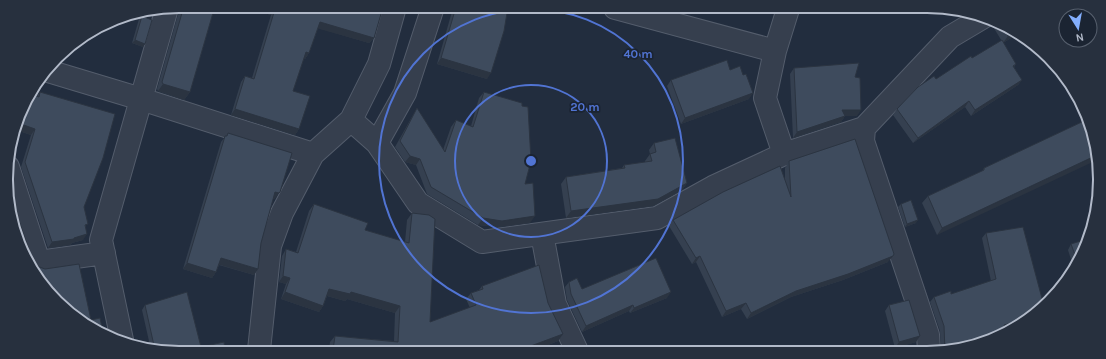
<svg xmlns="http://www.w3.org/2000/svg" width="1106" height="359" viewBox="0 0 1106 359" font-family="Karla,sans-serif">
<rect width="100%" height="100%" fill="#222d3e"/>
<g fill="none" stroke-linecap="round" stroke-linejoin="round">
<g stroke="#545d6c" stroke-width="24">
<path id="minor" d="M615 8 775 51
M48 71 141 99 313 154
M351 120 377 143 418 203 482 242 657 218 713 187 784 154 864 128 950 37 982 18
M864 128 863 141 928 335 929 351
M377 143 405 93 433 7
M784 154 765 98 775 51 788 9
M8 167 39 262 104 253
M542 234 555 304 577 351
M122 340 101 240 167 8
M259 350 270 246 282 213 313 154 351 120 379 64 395 7"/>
</g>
<use href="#minor" stroke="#363f4e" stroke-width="22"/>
</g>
<path fill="#354050" d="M179 6H215L190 92 184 100 158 91 157 89 179 11Z
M242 6 383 7 374 38 369 43 318 28 309 53 305 59 304 58 293 91 299 129 295 135 231 115 241 82 245 76 252 78 271 15Z
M452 7H508L487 79 437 64 453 8Z
M956 9H961L967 12 958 18Z
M142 16 145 44 143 47 132 43 139 19Z
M993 23 1019 33 1003 43 992 25Z
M972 58 1016 64 1014 67 1022 80 1018 85 971 116 965 107 913 143 893 115 897 109Z
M794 68 855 77 857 116H845L841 122 793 138 790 74Z
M730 70 749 99 681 124 667 86 671 80Z
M40 92 84 207 86 227 83 240 72 243 70 245 48 248 21 167 31 135 16 130 24 103 37 96Z
M484 92 522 106 525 184 530 223 497 227 478 225 427 194 416 165 405 162 395 147 413 115 417 108 443 150 451 127 456 120 471 126 479 98Z
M1086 120 937 235 922 203 928 196 982 171 984 168Z
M228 133 275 199 273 198 261 243 258 269 254 275 219 265 216 272 212 278 183 269 221 142Z
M654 143 687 183 682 190 653 206 566 218 561 184 566 177 622 168 624 165 645 162V161L650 154 649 150Z
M789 161 888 262 843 280 791 297 747 319 741 309 722 317 696 262 692 264 669 226 673 220 785 182V168Z
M314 204 365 230 405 242 407 220 412 213 430 322 470 308 466 299 471 293 479 290 482 286 548 303 563 334 558 341 533 351 329 350 330 342 335 336 394 341 395 313 347 299 345 301 327 296 323 306 319 312 281 299 286 284 279 282 282 256 286 249 296 252 309 211Z
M901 204 916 223 905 227 898 207Z
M986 233 1044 306 1016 326 1006 329 1002 334 949 351H941L940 331 930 302 934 297 951 294 991 281 982 238Z
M1087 239 1077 266 1074 269 1068 250 1071 244Z
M569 282 582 289 667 298 630 313 629 311 582 332 567 300 565 287Z
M145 305 201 347 225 350H151L142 310Z
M889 305 916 342 895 348 885 311Z"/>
<path fill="#2b3441" d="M242 6H266L275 9 271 15Z
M963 11H964L967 12 958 18Z
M320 22 374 38 369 43 316 28Z
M1015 32 1019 33 1003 43 1008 36Z
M135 40 145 44 143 47 132 43Z
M306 52 309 53 305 59 302 58Z
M441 58 491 73 487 79 437 64Z
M1022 80 1018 85 971 116 975 110Z
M163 84 190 92 184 100 158 91Z
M753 93 749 99 681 124 685 118Z
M969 101 965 107 913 143 918 138Z
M235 109 299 129 295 135 231 115Z
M842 110H861L857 116H838Z
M845 116 841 122 793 138 797 132Z
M18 123 35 129 31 135 16 130Z
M1097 155V160L937 235 942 228Z
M410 156 420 159 416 165 405 162Z
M687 183 682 190 653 206 566 218 571 211Z
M275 192 279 193 275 199 271 198Z
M535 216 530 223 497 227 478 225 483 218Z
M918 220 916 223 905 227 907 224Z
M87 234 83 240 72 243 70 245 48 248 52 242Z
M700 256 696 262 692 264 696 258Z
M893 256 888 262 843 280 791 297 747 319 751 313 796 291Z
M221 258 258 269 254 275 217 264Z
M187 263 216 272 212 278 183 269Z
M283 276 290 278 286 284 279 282Z
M329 289 351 292 400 306 395 313 347 299 345 301 324 295Z
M285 292 323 306 319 312 281 299Z
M671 292 667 298 630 313 634 308Z
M746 303 741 309 722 317 726 311Z
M633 305 629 311 582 332 586 326Z
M1026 319 1016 326 1001 330 1004 325Z
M1006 329 1002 334 983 341 949 351H945Z
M563 334 558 341 533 351 520 350Z
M920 336 916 342 895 348 899 342Z"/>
<path fill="#3e4b5d" stroke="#2b3441" d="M184 6H215L190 92 163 84 162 82Z
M266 6 383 7 374 38 320 22 309 53 306 52 293 91 310 96 299 129 235 109 245 76 254 79 275 9Z
M456 7H508L504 31 491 73 441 58Z
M142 16 152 20 145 44 135 40Z
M1002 26 1015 32 1008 36Z
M1002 40 1016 64 1013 66 1022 80 975 110 969 101 918 138 897 109 918 87 934 76 936 79 971 56 972 58Z
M727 60 730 70 740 66 743 75 746 74 753 93 685 118 671 80Z
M859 63 855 77 860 78 861 110H842L845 116 797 132 794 68Z
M40 92 115 114 103 158 84 207 88 224 85 225 87 234 74 238V239L52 242 25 162 35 129 18 123 24 103 30 94 39 97Z
M484 92 522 103V106L528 107 531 161 525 184 533 183 535 216 502 221 483 218 431 187 420 159 410 156 400 141 417 108 445 152 456 120 473 127Z
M1086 120 1097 146V155L942 228 928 196 984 170V168Z
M228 133 292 153 280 192 279 193 275 192 261 243 258 269 221 258 216 272 187 263 225 136H227Z
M675 138 687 183 658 199 571 211 566 177 625 168 624 165 652 161 650 154 656 152 654 143Z
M855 139 894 254 893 256 848 274 796 291 751 313 746 303 726 311 700 256 696 258 673 220 723 192 780 166 791 197 789 161Z
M911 200 918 220 907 224 901 204Z
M13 203 34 265 45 269 79 264 91 320 100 318 103 332 83 324 35 276 12 224 11 209Z
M314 204 368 223 365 230 409 243 412 213 429 215 435 219 430 322 476 305 471 293 483 289 482 286 539 265 548 303 563 334 520 350H333L335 336 398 342 400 306 351 292 350 294 329 289 323 306 285 292 290 278 283 276 286 249 298 253Z
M1023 227 1044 306 1026 319 1004 325 1006 329 945 351 944 326 934 297 951 291V294L996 279 986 233Z
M1087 239 1078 263 1071 244Z
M656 258 671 292 634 308 633 305 586 326 571 294 569 282 577 278 582 289Z
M187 292 201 347 224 342 225 350H155L145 305Z
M909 300 920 336 899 342 889 305Z
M251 347 252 350H238Z"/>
<g fill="none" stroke="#5174d3" stroke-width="2">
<circle cx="531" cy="161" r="76"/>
<circle cx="531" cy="161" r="152"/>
</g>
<path d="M0 0H1106V359H0ZM179 13H927A166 166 0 0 1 1093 179V180A166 166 0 0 1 927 346H179A166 166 0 0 1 13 180V179A166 166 0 0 1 179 13Z" fill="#27303e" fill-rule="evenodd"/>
<path fill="none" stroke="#b2bac9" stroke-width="2" d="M179 13H927A166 166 0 0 1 1093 179V180A166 166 0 0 1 927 346H179A166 166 0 0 1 13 180V179A166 166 0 0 1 179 13Z"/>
<circle cx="531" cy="161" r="6" fill="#5174d3" stroke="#1b2432" stroke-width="2"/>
<g font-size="12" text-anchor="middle" font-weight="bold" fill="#5174d3" stroke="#1b2432" stroke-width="3.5" stroke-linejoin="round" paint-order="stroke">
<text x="638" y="58">40 m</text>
<text x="585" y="111">20 m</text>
</g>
<g transform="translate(1078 28) rotate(169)"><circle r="19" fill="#1b2432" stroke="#57606e"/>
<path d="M0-3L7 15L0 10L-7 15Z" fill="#83aefd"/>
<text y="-6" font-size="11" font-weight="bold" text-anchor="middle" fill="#b2bac9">N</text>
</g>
</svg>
